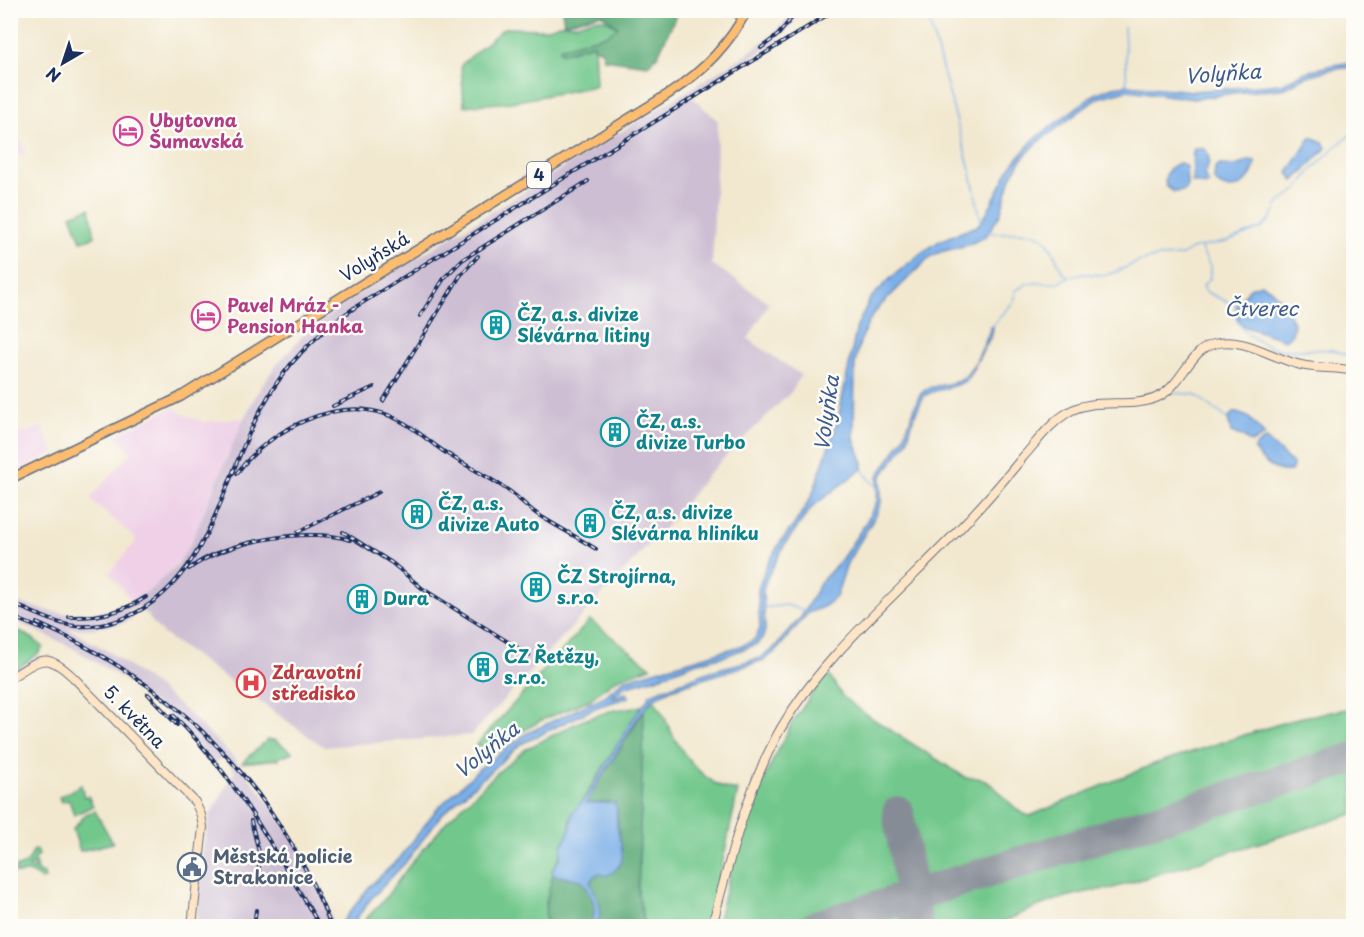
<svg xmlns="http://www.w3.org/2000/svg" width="1364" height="937" viewBox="0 0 1364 937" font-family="'Playpen Sans',sans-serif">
<rect width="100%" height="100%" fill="#fdfcf7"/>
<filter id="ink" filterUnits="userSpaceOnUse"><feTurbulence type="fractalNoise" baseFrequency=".0167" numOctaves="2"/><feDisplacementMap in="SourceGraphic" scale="12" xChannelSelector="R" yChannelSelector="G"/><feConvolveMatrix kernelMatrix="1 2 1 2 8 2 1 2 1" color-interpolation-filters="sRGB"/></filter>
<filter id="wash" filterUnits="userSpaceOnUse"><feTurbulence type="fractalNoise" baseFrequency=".008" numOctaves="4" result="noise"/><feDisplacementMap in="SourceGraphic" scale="24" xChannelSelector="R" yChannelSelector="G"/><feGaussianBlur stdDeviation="1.35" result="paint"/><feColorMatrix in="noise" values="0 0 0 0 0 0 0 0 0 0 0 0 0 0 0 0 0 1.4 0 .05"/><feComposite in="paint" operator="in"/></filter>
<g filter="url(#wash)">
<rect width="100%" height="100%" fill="#f2e8cf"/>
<path fill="#efd0e7" d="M10 132 23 145 25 155 16 154 12 159 11 168Z
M174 407 182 414 204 422 244 418 197 529 184 555 159 583 132 601 109 573 137 540 90 499 132 452 114 435Z
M42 427 54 453 11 474V436Z"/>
<path fill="#cdbed3" d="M794 11H802L788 29 771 45 691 96 718 121 712 264 769 303 748 339 801 375 792 391 709 473 669 523 471 735 324 747 162 633 139 606 128 611 132 619 123 623 93 629 67 628 109 652 156 686 188 713 232 756 264 796 292 837 315 879 335 926H196L202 852 210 815 235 771 223 757 214 764 171 717 122 678 69 646 11 619 10 600 49 611 71 614 92 613 111 610 129 603 151 589 177 565 191 543 244 418 259 390 274 368 306 332 352 298 747 54 775 32Z"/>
<path fill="#72c88c" stroke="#467c75" stroke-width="1.5" d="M594 19H605L618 27C608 39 576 44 560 48L563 53 594 44 596 86 512 102 464 106 461 65 504 28 545 29 560 24H577Z
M90 208 95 237 81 241 71 215Z
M590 620 651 667 615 680 589 700 540 721 521 732 497 751 476 745Z
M10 627 32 638 43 647 38 654 11 673Z
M827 672 842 696 865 714 966 778C971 778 977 777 981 779 1000 785 1010 811 1030 816L1154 764 1298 718 1353 708V814L1107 890 1106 889C1066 894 1031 907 996 926H716L742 827 761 784 792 723Z
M653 699C665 713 668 729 678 744 687 760 700 774 716 784 723 788 731 791 738 790L711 917 701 926H645L638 893 644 710Z
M642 706 570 820C571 834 560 858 552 870L553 874C550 890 541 911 548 926H359L383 901 409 866 447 821 498 772 526 749 581 721 610 711Z
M267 740H275L292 752 288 755 279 757V759L242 763Z
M81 785 84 797 88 796 93 806 74 815 69 800 61 802 59 797Z
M95 811 113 843 80 851 73 829 86 814Z
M37 850 39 855 34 860 36 865H31L29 867 32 869 36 867 38 872 44 874 45 879 41 880C34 874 28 869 19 874L15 873 16 867C27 866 30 860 33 851Z"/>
<path fill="#5dac78" stroke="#3c6e6b" stroke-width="1.5" d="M562 11V10L678 11 658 55 648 65 604 59 602 51 594 48V44L562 53 559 50 560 48 606 35 618 27 602 14 564 23Z
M644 710 638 893 645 926H595L596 894 590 882 594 876 619 867C626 847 616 830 617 809L609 802 586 803Z
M553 874 557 876 581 880C593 895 599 909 590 926H548C541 911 550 890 553 874Z"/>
<path fill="#7aafe8" stroke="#4a6fa3" stroke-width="1.5" d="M1353 62V67L1329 70 1305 77 1286 88 1271 90 1233 93 1194 99 1127 90 1098 98 1037 143 1022 159 1011 177 1000 215 986 236 968 245 940 252 930 257 878 308 869 321 860 342 855 363 854 431V439L863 463V468L812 507 785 544 766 580 763 590 765 630 763 637 757 644 725 656 695 663 659 677 624 687 612 697 627 693 629 697 597 707 521 744 441 815 406 862 370 900 351 926H339L370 886 400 858 436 810 480 768 526 734 605 696 624 680 744 645 754 640 760 629 758 590 765 569 781 541 794 525 812 496 815 487 838 419 857 326 870 299 893 276 921 253 941 240 977 226 984 218 1011 166 1033 140 1095 94 1113 87 1127 85 1194 91 1270 85 1284 83 1303 73 1328 66Z
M1311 137 1323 142 1326 148 1294 181 1288 173Z
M1200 148 1206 150C1212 159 1208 166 1204 175L1209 184 1206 185 1192 182C1195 170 1190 158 1194 149Z
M1251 160 1255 162C1254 182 1229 199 1214 180L1215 168 1220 165 1236 166Z
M1181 163 1186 167 1187 185 1184 191 1174 192 1166 186C1163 175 1170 164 1181 163Z
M1261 284C1277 289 1285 309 1294 323L1292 334 1285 340 1243 326 1238 319 1236 308 1239 302 1250 288Z
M991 327H993L992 334 967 380C954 389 937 388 924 396L913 419 907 442 881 477V502L876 515 847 563 836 597 825 606 808 613 776 651 764 660 671 689 653 699 637 719 586 803H615C618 811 616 818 617 827 621 848 631 864 606 876L599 873 594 876 590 882C598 897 605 911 596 926H590C599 909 593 895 581 880L557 876 553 874 552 870 561 857 562 846 571 827 572 813 589 793 632 720 649 697 650 694 711 671 760 658 774 648 801 617 821 582 841 560 865 524 877 501 878 476 903 439 919 396C928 383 945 387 959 381 972 375 986 341 991 327Z
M1234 412 1248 417 1265 435 1251 443 1243 437 1231 432 1228 419Z
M1266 439 1291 462 1293 466 1291 471C1275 473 1263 463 1254 450L1256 446Z"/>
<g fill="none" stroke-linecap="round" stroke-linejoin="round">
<path stroke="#7aafe8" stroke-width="1.5" d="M926 10 971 173 981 221
M1124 27 1127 86
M987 232C1005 236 1035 225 1048 243 1054 252 1058 263 1063 273L1067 276
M1200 247 1226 242 1262 228 1270 220 1278 204 1298 189 1309 173 1334 148 1354 132
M1236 310C1232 331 1268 349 1285 350 1301 351 1317 348 1332 350 1340 351 1347 355 1354 359
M991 327 1015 300V291L1028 283H1056L1068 277 1084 274 1104 275 1113 273 1138 262 1158 257 1181 256 1191 249 1200 247 1210 266V278L1203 286 1206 292 1236 306
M1170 393 1194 394 1228 419
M862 470 878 489
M763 608 786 605 805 611"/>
<path stroke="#868c96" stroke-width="32" d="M898 812 917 926
M816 926 1354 758"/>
</g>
</g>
<g filter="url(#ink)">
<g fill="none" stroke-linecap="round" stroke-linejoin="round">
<g stroke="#667086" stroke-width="10">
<path id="secondary" d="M730 10 744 17
M10 678C40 660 45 650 73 677L195 802 201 815 203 827 192 926
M712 926C729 862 745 796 776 737 819 657 905 588 966 522 986 501 1005 479 1023 457 1037 442 1049 424 1067 413 1094 395 1132 411 1160 396 1182 384 1190 350 1214 344 1244 336 1273 359 1301 365 1318 369 1337 367 1354 371"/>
</g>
<g stroke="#667086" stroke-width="11">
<path id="primary" d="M10 479 180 397 670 93C702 72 729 45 747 10"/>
</g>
<use href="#secondary" stroke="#fee5c5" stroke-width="8"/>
<use href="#primary" stroke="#fcbd6f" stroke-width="8"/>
<g stroke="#1b2f5e" stroke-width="4">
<path id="rail" d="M761 48 778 35 798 10
M420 316 445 277 462 260 588 181
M383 401 460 276 478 256
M333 406 374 387
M237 473C268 431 333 397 385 414 407 421 424 438 443 451 464 465 488 476 509 491 519 498 527 507 537 514 556 526 577 537 596 549
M298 532 379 492
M343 532 392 563 423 589 529 655
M189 569C225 541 307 527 350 540
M10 603C32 611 52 623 75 626 99 628 123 621 144 608 214 564 225 471 264 404 286 363 318 332 357 306L835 10
M10 616 44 630
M69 617C96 618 123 612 146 597
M37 623C176 684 276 785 331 926
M148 694 177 725
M173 715C235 775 276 853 320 926
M251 821 259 852V874
M254 926 256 910"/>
</g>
<use href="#rail" stroke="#fdfcf7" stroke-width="1.5" stroke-dasharray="4.5" stroke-linecap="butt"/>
</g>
</g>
<defs>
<g id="hotel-ring" transform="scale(1.5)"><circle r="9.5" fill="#fdfcf7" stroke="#d1479c" stroke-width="1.5"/><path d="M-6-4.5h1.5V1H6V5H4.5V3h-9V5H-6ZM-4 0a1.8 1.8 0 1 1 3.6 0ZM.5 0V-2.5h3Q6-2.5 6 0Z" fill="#d1479c"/></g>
<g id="building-ring" transform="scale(1.5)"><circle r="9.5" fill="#fdfcf7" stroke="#0f9aa8" stroke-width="1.5"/><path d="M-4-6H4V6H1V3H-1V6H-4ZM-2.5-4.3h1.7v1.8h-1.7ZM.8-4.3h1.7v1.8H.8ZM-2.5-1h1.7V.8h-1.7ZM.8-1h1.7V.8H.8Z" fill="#0f9aa8"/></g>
<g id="hospital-ring" transform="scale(1.5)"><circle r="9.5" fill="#fdfcf7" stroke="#e0444e" stroke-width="1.5"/><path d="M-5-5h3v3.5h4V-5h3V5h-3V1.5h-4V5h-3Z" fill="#e0444e"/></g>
<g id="civic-ring" transform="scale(1.5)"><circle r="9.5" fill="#fdfcf7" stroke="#5c6f8a" stroke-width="1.5"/><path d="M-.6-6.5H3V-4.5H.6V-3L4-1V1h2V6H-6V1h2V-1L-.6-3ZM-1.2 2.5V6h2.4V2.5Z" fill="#5c6f8a"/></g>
</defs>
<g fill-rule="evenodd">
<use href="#hotel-ring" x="128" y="131"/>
<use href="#hotel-ring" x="206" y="316"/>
<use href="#building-ring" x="496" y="325"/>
<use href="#building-ring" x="615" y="432"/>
<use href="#building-ring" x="417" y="514"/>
<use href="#building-ring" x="590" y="523"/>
<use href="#building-ring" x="536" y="587"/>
<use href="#building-ring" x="362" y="599"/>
<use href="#building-ring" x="483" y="667"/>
<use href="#hospital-ring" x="251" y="683"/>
<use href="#civic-ring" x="192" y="867"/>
</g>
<g text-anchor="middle" stroke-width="5" stroke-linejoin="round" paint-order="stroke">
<rect fill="#fdfcf7" stroke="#5f6c8c" stroke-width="1.5" x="527" y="162" width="24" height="26" rx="4.5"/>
<g font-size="16" font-weight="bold" fill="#1b2f5e">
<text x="539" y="181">4</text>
</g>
<g font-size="18" font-weight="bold" fill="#b23c85" stroke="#fdfcf7" text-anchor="start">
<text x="149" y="127">Ubytovna<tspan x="149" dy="21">Šumavská</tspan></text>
<text x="227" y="312">Pavel Mráz -<tspan x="227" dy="21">Pension Hanka</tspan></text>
</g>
<g font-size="18" fill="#1b2f5e" stroke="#fdfcf7">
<text transform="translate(375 257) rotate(-32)" y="6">Volyňská</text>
<text transform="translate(134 717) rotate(46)" y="6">5. května</text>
</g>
<g font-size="18" font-weight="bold" fill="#0d838f" stroke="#fdfcf7" text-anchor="start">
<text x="517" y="321">ČZ, a.s. divize<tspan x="517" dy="21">Slévárna litiny</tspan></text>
<text x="636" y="428">ČZ, a.s.<tspan x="636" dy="21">divize Turbo</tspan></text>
<text x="438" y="510">ČZ, a.s.<tspan x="438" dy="21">divize Auto</tspan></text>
<text x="611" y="519">ČZ, a.s. divize<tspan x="611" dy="21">Slévárna hliníku</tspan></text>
<text x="557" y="583">ČZ Strojírna,<tspan x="557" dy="21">s.r.o.</tspan></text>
<text x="383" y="605">Dura</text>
<text x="504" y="663">ČZ Řetězy,<tspan x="504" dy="21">s.r.o.</tspan></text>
</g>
<g font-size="18" font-weight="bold" fill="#be3a42" stroke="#fdfcf7" text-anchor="start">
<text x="272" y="679">Zdravotní<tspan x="272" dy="21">středisko</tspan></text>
</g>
<g font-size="18" font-weight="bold" fill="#4e5e75" stroke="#fdfcf7" text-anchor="start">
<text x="213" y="863">Městská policie<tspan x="213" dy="21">Strakonice</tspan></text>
</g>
<g font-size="20" font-style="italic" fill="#3c5c8e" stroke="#fdfcf7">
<text transform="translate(1223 74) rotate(-4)" y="7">Volyňka</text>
<text x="1261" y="316">Čtverec</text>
<text transform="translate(827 413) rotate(-82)" y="7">Volyňka</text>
<text transform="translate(487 750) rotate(-39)" y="7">Volyňka</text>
</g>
</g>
<rect width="1364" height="937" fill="none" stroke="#fdfcf7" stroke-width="36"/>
<g transform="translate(63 63) rotate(219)" stroke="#fdfcf7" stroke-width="4.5" paint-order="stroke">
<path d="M0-4.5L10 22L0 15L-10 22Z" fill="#1b2f5e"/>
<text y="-9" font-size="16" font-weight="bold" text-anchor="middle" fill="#1b2f5e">N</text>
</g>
</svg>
